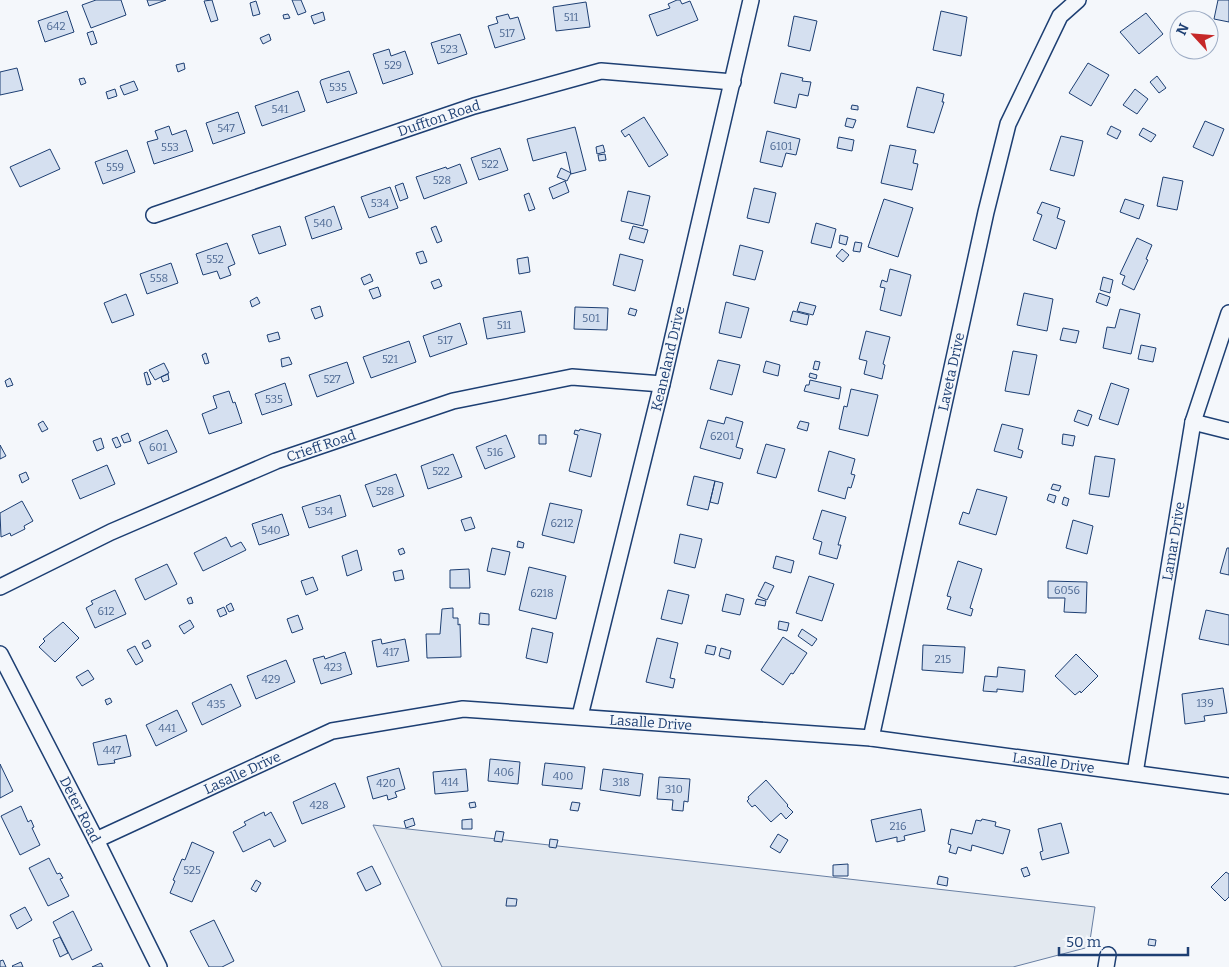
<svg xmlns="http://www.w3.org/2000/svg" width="1229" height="967" viewBox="0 0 1229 967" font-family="Bitter,serif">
<rect width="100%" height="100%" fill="#f4f7fb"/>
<path fill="#e3e9f0" stroke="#687fa3" d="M373 825 1095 907 1089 947 1013 967H442Z"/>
<path fill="#d5e0f0" stroke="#1d3f73" d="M96 0H121L126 15 91 28 82 5Z
M147 0H166L149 6Z
M212 0 218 20 211 22 204 1Z
M292 0H301L306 12 298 15Z
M677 0H680L682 4 690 1 698 20 657 36 649 15 670 8 668 4Z
M1218 0H1229V22L1214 19Z
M256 1 260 14 253 16 250 3Z
M586 2 590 27 556 31 553 7Z
M67 11 74 32 45 42 38 21Z
M941 11 967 17 961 56 933 50Z
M323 12 325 20 314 24 311 16Z
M1146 13 1163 34 1139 54 1120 32Z
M288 14 290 18 284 19 283 15Z
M508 14 510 19 518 17 525 39 495 48 488 26 498 23 496 17Z
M794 16 817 21 810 51 788 46Z
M93 31 97 43 91 45 87 33Z
M269 34 271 40 263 44 260 38Z
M460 34 467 54 438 64 431 43Z
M389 49 391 56 405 51 413 74 383 84 373 54Z
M184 63 185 69 178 72 176 65Z
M1088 63 1109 75 1091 106 1069 93Z
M17 68 23 90 0 95V72Z
M349 71 357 93 327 103 320 82 321 80Z
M781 73 803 78 802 81 811 82 808 96 799 94 796 108 774 103Z
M1157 76 1166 88 1159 93 1150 82Z
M84 78 86 83 81 85 79 79Z
M134 81 138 90 124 95 120 86Z
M917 87 944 94 942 102H944L934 133 907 127Z
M115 89 117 96 108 99 106 92Z
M1135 89 1148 99 1137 114 1123 105Z
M298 91 305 111 262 126 255 106Z
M852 105 858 106V110L851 109Z
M238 112 245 133 213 144 206 123Z
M644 117 668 155 649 167 629 134 625 137 621 131Z
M847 118 856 120 853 128 845 126Z
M1205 121 1224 129 1213 156 1193 147Z
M169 126 172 135 186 130 193 151 154 164 147 142 158 139 155 131Z
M1111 126 1121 131 1117 139 1107 134Z
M575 127 586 170 571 174 566 152 533 161 527 139Z
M1143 128 1156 135 1151 142 1139 135Z
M767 131 800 139 796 155 786 153 782 167 760 162Z
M1061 136 1083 141 1074 176 1050 170Z
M839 137 854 140 852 151 837 148Z
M603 145 605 152 597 154 596 147Z
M890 145 916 150 913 163 918 164 912 190 881 183Z
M500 148 508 170 479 180 471 158Z
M50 149 60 169 20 187 10 167Z
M127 150 135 172 103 184 95 162Z
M605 154 606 160 599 161 598 155Z
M460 164 467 183 424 199 416 177 446 167 447 169Z
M561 168 571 173 567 181 557 177Z
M1163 177 1183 181 1177 210 1157 206Z
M565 181 569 192 553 199 549 188Z
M403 183 408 198 400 201 395 186Z
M390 187 398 208 369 218 361 197Z
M754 188 776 193 769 223 747 218Z
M628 191 650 196 643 226 621 221Z
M529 193 535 209 529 211 524 195Z
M884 199 913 208 898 257 868 247Z
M1125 199 1144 205 1139 219 1120 212Z
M1042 202 1060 208 1057 218 1065 221 1056 249 1033 240 1042 215 1037 213Z
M334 206 342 229 312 239 305 217Z
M816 223 836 229 831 248 811 243Z
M280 226 286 245 259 254 252 235Z
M436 226 442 241 437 243 431 228Z
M633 226 648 230 644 243 629 239Z
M840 235 848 237 846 245 839 243Z
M1137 238 1152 245 1146 259 1148 260 1134 290 1122 284 1125 276 1120 274Z
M855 242 862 243 860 252 853 251Z
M227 243 235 264 228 267 231 275 220 279 217 271 203 275 196 254Z
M740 245 763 251 755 280 733 275Z
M842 249 849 255 843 262 836 256Z
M423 251 427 262 420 264 416 253Z
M620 254 643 260 635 291 613 285Z
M528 257 530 272 519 274 517 259Z
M171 263 178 283 147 294 140 274Z
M890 269 911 275 901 316 880 310 885 288 880 287 882 280 887 282Z
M370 274 373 281 364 285 361 278Z
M1103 277 1113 280 1110 293 1100 290Z
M439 279 442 286 434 289 431 282Z
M378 287 381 296 373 299 369 290Z
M1024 293 1053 299 1047 331 1017 325Z
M1099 293 1110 297 1107 306 1096 302Z
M126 294 134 315 112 323 104 303Z
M257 297 260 303 252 307 250 301Z
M726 302 749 308 741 338 719 333Z
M800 302 816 306 813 315 797 311Z
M320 306 323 316 315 319 311 309Z
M575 307 608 308 607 330 574 329Z
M630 308 637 310 635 316 628 314Z
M1120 309 1140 314 1131 354 1103 348 1107 327 1115 328Z
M521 311 525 332 487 339 483 318Z
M793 311 809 315 807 325 790 321Z
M460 323 467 344 430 357 423 336Z
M1063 328 1079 331 1076 343 1060 340Z
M866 331 890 337 883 364 885 365 882 379 864 374 867 361 859 359Z
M278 332 280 339 269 342 267 335Z
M409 341 416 362 371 378 363 357Z
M1141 345 1156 348 1153 362 1138 359Z
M1013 351 1037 355 1029 395 1005 391Z
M206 353 209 363 205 364 202 355Z
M289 357 292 364 282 367 281 359Z
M718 360 740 365 732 395 710 389Z
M766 361 780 365 778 376 763 372Z
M815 361 820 362 818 370 813 369Z
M347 362 354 383 317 397 309 375Z
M164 363 169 373 155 380 149 370Z
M147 372 151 384 147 385 144 373Z
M810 373 817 375 816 379 809 377Z
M168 374 169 380 163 382 161 377Z
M10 378 13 385 7 387 5 381Z
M810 380 841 387 839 399 804 391 806 385H809Z
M285 383 292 405 262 415 255 394Z
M1111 383 1129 389 1118 425 1099 419Z
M851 389 878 395 868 436 839 429 844 406 847 407Z
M229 391 233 403 235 402 242 423 209 434 202 414 217 408 213 396Z
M1078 410 1092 415 1088 426 1074 421Z
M726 417 743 422 736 447 743 449 740 459 700 448 708 420 724 424Z
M43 421 48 429 42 432 38 424Z
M800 421 809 423 807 431 797 428Z
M1002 424 1023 429 1018 449 1023 451 1021 458 994 451Z
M580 429 601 434 591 477 569 471 578 435 574 434 575 430 579 431Z
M167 430 177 452 148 464 139 442Z
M128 433 131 441 124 443 121 436Z
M1063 434 1075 436 1073 446 1062 444Z
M506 435 515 457 485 469 476 447Z
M539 435H546V444H539Z
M117 437 121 446 116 448 112 439Z
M101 438 104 448 97 451 93 441Z
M766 444 785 449 776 478 757 473Z
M0 445 6 456 0 459Z
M829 451 855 459 851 474 855 475 851 488 848 487 845 499 818 491Z
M453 454 462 477 428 489 421 466Z
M1095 456 1115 459 1109 497 1089 494Z
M107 465 115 484 80 499 72 480Z
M26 472 29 479 22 483 19 475Z
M396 474 404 496 373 507 365 485Z
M694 476 715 481 708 510 687 505Z
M715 481 723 483 718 504 710 502Z
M1053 484 1061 486 1059 491 1051 489Z
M977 489 1007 497 996 535 959 524 963 512 969 514Z
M1049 494 1056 496 1054 503 1047 500Z
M340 495 346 516 309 528 302 507Z
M1064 497 1069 499 1067 506 1062 504Z
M22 501 33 521 24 526 25 529 11 536 10 533 1 537 0 513Z
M550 503 582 510 574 543 542 535Z
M822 510 846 517 838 545H841L837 559 819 554 822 542 813 539Z
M282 514 289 535 259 545 252 524Z
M471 517 475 528 465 531 461 520Z
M1073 520 1093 526 1087 554 1066 548Z
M680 534 702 539 695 568 674 563Z
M226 537 231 547 241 542 246 550 203 571 194 553Z
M518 541 524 543 523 548 517 547Z
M403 548 405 553 400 555 398 550Z
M492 548 510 552 505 575 487 571Z
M1227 548H1229V575L1220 573Z
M357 550 362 570 347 576 342 556Z
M776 556 794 561 791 573 773 568Z
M958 561 982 569 970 608 973 609 971 616 947 609 951 597 947 596Z
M167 564 177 584 145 600 135 579Z
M529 567 566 576 556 619 519 610Z
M469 569 470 588H450V570Z
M402 570 404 579 395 581 393 572Z
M809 576 834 584 822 621 796 613Z
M313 577 318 590 306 595 301 581Z
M1048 581 1087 582 1086 613 1064 612 1065 598H1048Z
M765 582 774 586 767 600 758 596Z
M115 590 126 614 95 628 86 608 93 604 91 601Z
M668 590 689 595 682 624 661 619Z
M726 594 744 599 740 615 722 611Z
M191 597 193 603 189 604 187 599Z
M757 599 766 601 765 606 755 604Z
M231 603 234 610 229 612 226 606Z
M224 607 227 614 220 617 217 610Z
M453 608V618H458V625L460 624 461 657 427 658 426 634H440L442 609Z
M1206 610 1229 615V645L1199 639Z
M480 613 489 614V625L479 624Z
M298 615 303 629 292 633 287 619Z
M190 620 194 627 184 634 179 626Z
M779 621 789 623 787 631 778 629Z
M63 622 79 638 55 662 39 647 45 641 43 639Z
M532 628 553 633 547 663 526 658Z
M802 629 817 639 812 646 798 636Z
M783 637 807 653 793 674 791 673 783 685 761 670Z
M657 638 678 643 670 678 675 679 673 688 646 682Z
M381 639 382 644 405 639 409 661 377 667 372 641Z
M148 640 151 646 145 649 142 643Z
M707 645 716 647 714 655 705 653Z
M923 645 965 647 963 673 922 670Z
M135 646 143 661 136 665 127 650Z
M721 648 731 651 729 659 719 656Z
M345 652 352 674 321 684 313 659 324 656 325 659Z
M1076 654 1098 676 1081 693 1080 691 1075 695 1055 676Z
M286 660 295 682 256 699 247 676Z
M998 667 1025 670 1023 692 997 689V692L983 691 985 676 997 677Z
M88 670 94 679 82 686 76 677Z
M231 684 241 706 202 725 192 703Z
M1223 688 1227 713 1204 716 1205 721 1185 724 1182 694Z
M110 698 112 702 107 705 105 700Z
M177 710 187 731 156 746 146 725Z
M126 735 131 756 114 760 115 763 98 765 93 743Z
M490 759 520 762 518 784 488 781Z
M545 763 585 767 582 789 542 785Z
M0 764 13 791 0 798Z
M399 768 405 789 395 792 397 797 388 800 387 795 373 799 367 777Z
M466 769 468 791 435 794 433 772Z
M603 769 643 774 640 796 600 790Z
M659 777 690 779 688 802 684 801 683 811 672 810 673 800 657 799Z
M766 780 788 805 787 806 793 812 786 819 781 813 771 822 755 805 752 807 747 801 749 799 748 797Z
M335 783 345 807 302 824 293 802Z
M475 802 476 807 470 808 469 803Z
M572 802 580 803 578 811 570 810Z
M21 806 28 822 31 820 34 827 32 828 40 845 20 855 1 816Z
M921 809 925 831 904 836 905 840 897 842V837L876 842 871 820Z
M264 812 265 816 271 812 286 841 274 847 270 839 243 852 233 832 246 825 244 822Z
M413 818 415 825 406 828 404 821Z
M472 819V829H462V820Z
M982 819 996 822 995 826 1010 830 1003 854 972 845 971 851 958 847 956 854 949 852 951 845 948 844 951 829 972 834 976 820 981 821Z
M1061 823 1069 853 1042 860 1040 852 1043 851 1038 829Z
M496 831 504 832 502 842 494 841Z
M778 834 788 840 780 853 770 847Z
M550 839 558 840 556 848 549 847Z
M192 842 214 852 192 902 170 893 175 881 173 880 182 859 185 860Z
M49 858 57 874 60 873 63 878 60 879 69 896 48 906 29 868Z
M848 864V876H833V865Z
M372 866 381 884 366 891 357 873Z
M1027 867 1030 875 1024 877 1021 869Z
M1226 872 1229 874V897L1225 901 1211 887Z
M939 876 948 878 947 886 937 884Z
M256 880 261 883 256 892 251 889Z
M507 898 517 899 516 906H506Z
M25 907 32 920 17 929 10 915Z
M73 911 92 950 72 960 53 922Z
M214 920 234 961 222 967H209L190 931Z
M60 937 68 953 60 957 53 940Z
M1149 939 1156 940 1155 946 1148 945Z
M3 960 6 967H0V961Z
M21 962 23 967H13L12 966Z
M101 963 103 967H92Z"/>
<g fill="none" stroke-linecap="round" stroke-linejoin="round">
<g stroke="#1d3f73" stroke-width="18">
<g id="street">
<path id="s1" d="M154 215 474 106 601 71 733 82"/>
<path d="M1193 422 1229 431"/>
<path id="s2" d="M0 587 111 532 276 461 453 401 572 377 662 384"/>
<path id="s3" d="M0 654 96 840 159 967"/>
<path id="s4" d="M580 716 662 384 751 0"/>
<path id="s5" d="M871 738 986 212 1008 124 1060 16 1078 0"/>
<path id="s6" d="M1135 773 1193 422 1229 313"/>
<path id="s7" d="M96 840 332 731 463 709 871 738 1229 786"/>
<path d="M1106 967 1108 955"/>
</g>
</g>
<use href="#street" stroke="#f4f7fb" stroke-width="15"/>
</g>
<g text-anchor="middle" stroke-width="4" stroke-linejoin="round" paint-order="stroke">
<g font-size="11" fill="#4b6792">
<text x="571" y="21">511</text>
<text x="56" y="30">642</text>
<text x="507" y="37">517</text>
<text x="449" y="53">523</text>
<text x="393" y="69">529</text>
<text x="338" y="91">535</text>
<text x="280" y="113">541</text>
<text x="226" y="132">547</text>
<text x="781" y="150">6101</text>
<text x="170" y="151">553</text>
<text x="490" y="168">522</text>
<text x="115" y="171">559</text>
<text x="442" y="184">528</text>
<text x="380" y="207">534</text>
<text x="323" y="227">540</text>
<text x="215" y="263">552</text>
<text x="159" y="282">558</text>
<text x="591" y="322">501</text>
<text x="504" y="329">511</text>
<text x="445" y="344">517</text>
<text x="390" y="363">521</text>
<text x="332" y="383">527</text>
<text x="274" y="403">535</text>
<text x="722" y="440">6201</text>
<text x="158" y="451">601</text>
<text x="495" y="456">516</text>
<text x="441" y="475">522</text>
<text x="385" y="495">528</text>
<text x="324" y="515">534</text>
<text x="562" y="527">6212</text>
<text x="271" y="534">540</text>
<text x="1067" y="594">6056</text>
<text x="542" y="597">6218</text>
<text x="106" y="615">612</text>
<text x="391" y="656">417</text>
<text x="943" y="663">215</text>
<text x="333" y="671">423</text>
<text x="271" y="683">429</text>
<text x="1205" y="707">139</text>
<text x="216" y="708">435</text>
<text x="167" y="732">441</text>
<text x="112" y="754">447</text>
<text x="504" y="776">406</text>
<text x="563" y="780">400</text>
<text x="450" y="786">414</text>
<text x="621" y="786">318</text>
<text x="386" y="787">420</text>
<text x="674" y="793">310</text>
<text x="319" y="809">428</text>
<text x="898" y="830">216</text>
<text x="192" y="874">525</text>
</g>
<g font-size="14" fill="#1d3f73" stroke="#f4f7fb">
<text dy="5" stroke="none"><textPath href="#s1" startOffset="301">Duffton Road</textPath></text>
<text dy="5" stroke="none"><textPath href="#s4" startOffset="368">Keaneland Drive</textPath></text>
<text dy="5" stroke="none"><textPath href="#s5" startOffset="375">Laveta Drive</textPath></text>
<text dy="5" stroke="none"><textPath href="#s2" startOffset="351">Crieff Road</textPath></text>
<text dy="5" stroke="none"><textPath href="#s6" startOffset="235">Lamar Drive</textPath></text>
<text dy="5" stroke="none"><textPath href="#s7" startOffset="581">Lasalle Drive</textPath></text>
<text dy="5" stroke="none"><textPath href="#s7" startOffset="986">Lasalle Drive</textPath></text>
<text dy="5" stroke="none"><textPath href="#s7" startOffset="161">Lasalle Drive</textPath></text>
<text dy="5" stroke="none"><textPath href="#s3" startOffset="175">Deter Road</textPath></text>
</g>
</g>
<g transform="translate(1194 35) rotate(296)"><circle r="24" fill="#f4f7fb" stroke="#9eadc5"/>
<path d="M0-4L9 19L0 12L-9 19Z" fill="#c62828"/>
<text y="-8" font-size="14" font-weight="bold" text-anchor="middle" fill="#1d3f73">N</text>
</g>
<path d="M1059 947v8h129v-8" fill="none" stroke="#1d3f73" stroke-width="2.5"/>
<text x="1066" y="947" font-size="15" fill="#1d3f73" stroke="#f4f7fb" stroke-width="4" paint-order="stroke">50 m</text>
</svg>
